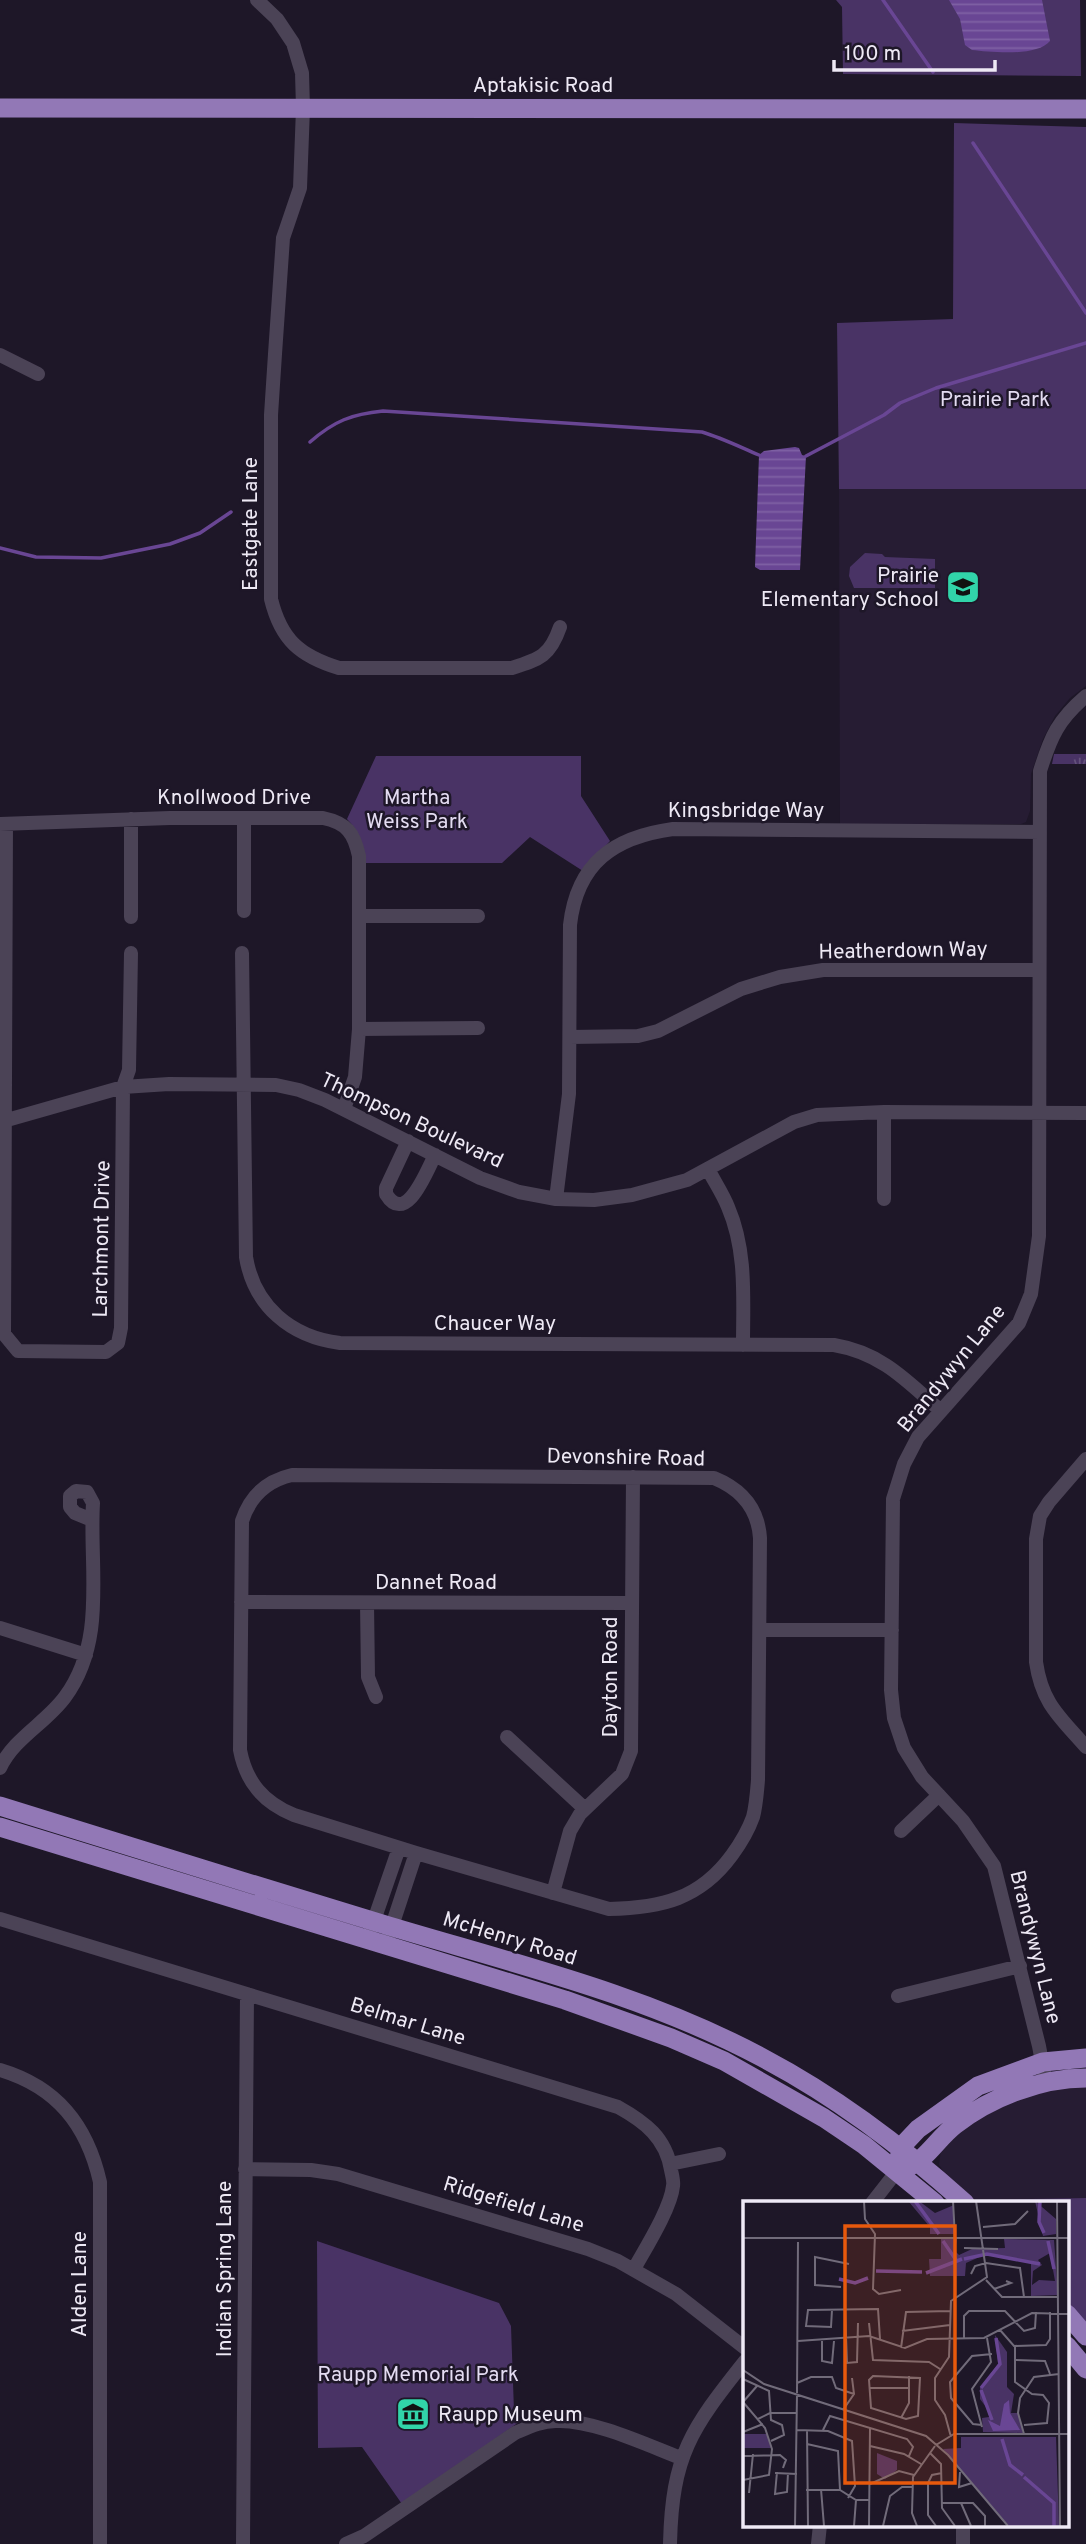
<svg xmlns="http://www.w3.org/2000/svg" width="1086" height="2544" viewBox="0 0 1086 2544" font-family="Overpass,sans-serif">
<defs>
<pattern id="grass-tufts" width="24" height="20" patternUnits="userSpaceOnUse" patternTransform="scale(1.75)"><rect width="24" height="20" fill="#493365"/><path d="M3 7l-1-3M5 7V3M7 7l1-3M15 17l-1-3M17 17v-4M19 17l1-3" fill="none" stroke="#64517c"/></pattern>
<pattern id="water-rules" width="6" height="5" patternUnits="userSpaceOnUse" patternTransform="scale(1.75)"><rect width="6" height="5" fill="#694694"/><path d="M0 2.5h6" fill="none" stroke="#7f61a4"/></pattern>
</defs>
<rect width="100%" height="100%" fill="#1e1728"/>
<path fill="#261c33" d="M839 489H1086V686L1070 698 1055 716 1043 739 1031 774 1030 811 1026 822 1021 824H840Z
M1086 2085V2198L975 2200 944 2172 939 2165 941 2149 948 2141 995 2108 1024 2096Z"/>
<path fill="url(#grass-tufts)" d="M1054 754H1086V764H1052Z"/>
<path fill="#493365" d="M836 0H1080L1081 76 843 74 842 7Z
M954 123 1086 127V489H839L837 323 953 319Z
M865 553 882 554 885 557 935 559V588H854L849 576 850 567Z
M376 756H581V796L610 841 583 871 530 837 502 863H364L354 827 347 819Z
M1086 2198V2326L1067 2303V2203H977L975 2200Z
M317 2241 499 2303 511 2326 514 2411 522 2420 402 2504 362 2447 318 2448Z"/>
<path fill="url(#water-rules)" d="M949 0H1042L1050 41C1037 57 991 52 972 50L965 45 960 19Z
M795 447 799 448 802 455 806 456 800 570H760L755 567 759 455 764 451Z"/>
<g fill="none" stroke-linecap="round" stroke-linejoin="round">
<path stroke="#694694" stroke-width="3.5" d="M883 0 933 72
M973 143 1086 313
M310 442C334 421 352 414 383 411L702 432C722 438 740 447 759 455
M806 456 884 415 900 403 936 388 1086 343
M0 548 36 557 101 558 170 544 200 533 231 512"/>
<path stroke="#4b4356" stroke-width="14" d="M257 0 277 19 293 43 302 73 303 108 300 188 283 238 275 354 271 415V599C281 640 300 656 339 668H512C540 659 550 656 560 627
M0 355 38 374
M244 818V911
M0 824 170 818H323C347 823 354 833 359 856V1029L355 1077 344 1109
M6 824 4 1334 18 1351 106 1352 118 1343 121 1328 123 1087 129 1070 131 953
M359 916H478
M131 917V819
M242 953 246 1257C254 1306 291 1337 340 1343L834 1345C882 1353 907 1381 941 1411
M359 1029 478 1028
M570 1037 638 1036 658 1031 741 989 780 977 823 970H1039
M0 1122 123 1087 169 1084 276 1085 299 1090 325 1100 480 1178 519 1192 556 1199 594 1200 632 1195 687 1180 794 1122 817 1115 884 1112 1086 1113
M408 1141 386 1188V1194C406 1227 427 1170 435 1155
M708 1169C714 1181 723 1194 728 1207 747 1251 743 1299 743 1345
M556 1199 569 1094 570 925C577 863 614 837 673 829L1040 832
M884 1199V1112
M1086 1459 1049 1502 1040 1516 1036 1539V1662C1042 1704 1060 1717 1086 1747
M292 1475 714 1478C741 1489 758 1508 760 1538L758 1780C757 1792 756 1806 753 1817 748 1831 740 1844 732 1855 700 1899 661 1908 609 1909L416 1853 294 1815C263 1802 246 1782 240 1750L242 1521C250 1496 266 1481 292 1475Z
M241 1602 631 1603
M367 1603 368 1677 376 1697
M0 1628 86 1655
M761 1630H892
M507 1737 585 1809
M0 1768C14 1738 46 1723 65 1697 107 1640 89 1568 93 1503L87 1492 76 1491 70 1496V1507L75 1513 92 1520
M901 1831 939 1795
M553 1893 570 1831 580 1814 622 1774 631 1751 633 1477
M0 1919 618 2107C645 2122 666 2138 671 2170 672 2175 674 2182 673 2186 671 2208 645 2249 634 2269
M371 1929 399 1848
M389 1935 416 1853
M898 1996 1020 1966
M0 2070C57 2087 87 2125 100 2182V2544
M1046 2083 1039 2046 994 1866 963 1821 922 1777 904 1748 894 1718 891 1690 893 1499 904 1464 918 1437 1019 1323 1031 1294 1039 1236 1040 771C1051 736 1058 720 1086 696
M670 2164 719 2154
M245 2169 311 2170 338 2174 588 2249 618 2261 676 2294 745 2348
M872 2203 897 2171
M963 2525V2544
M243 2544 247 1994
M346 2544 364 2536 515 2433C529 2427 541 2421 556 2421 592 2419 647 2445 681 2458
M670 2544C672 2455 691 2429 745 2361
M818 2544 820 2525"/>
<path stroke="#9278b6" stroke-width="19" d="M0 108 1086 109
M0 1806C130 1846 259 1887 389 1926 516 1964 646 1995 763 2058 837 2097 903 2147 965 2203
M0 1827 565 2000 671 2038 724 2061 824 2118 864 2145 935 2203
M899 2160 901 2147 918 2129 978 2086 1043 2062 1086 2058
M908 2167C927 2159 938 2138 955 2125 991 2097 1041 2078 1086 2078
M1067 2314 1086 2336
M1067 2346 1086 2369"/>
</g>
<defs>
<g id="school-square" transform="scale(1.75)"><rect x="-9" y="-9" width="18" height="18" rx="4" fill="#31d4a9" stroke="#1e1728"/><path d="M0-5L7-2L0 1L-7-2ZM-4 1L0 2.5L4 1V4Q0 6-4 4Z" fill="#111"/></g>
<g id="museum-square" transform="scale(1.75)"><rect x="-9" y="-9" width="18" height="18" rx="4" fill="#31d4a9" stroke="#1e1728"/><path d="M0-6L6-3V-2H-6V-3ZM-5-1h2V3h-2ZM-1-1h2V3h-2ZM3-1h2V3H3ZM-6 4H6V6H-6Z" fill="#111"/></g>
</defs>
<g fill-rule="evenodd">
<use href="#school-square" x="963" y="587"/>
<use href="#museum-square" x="413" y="2414"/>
</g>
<g text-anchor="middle" stroke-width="5" stroke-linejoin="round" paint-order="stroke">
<g font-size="21" fill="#eee9f5" stroke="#1e1728">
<text x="543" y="92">Aptakisic Road</text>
<text transform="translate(250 524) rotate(-90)" y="7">Eastgate Lane</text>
<text x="234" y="804">Knollwood Drive</text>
<text x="746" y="817">Kingsbridge Way</text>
<text transform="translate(903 950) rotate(-1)" y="7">Heatherdown Way</text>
<text transform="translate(412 1120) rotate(25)" y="7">Thompson Boulevard</text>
<text transform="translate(101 1239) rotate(-89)" y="7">Larchmont Drive</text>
<text x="495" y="1330">Chaucer Way</text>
<text transform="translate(951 1368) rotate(-51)" y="7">Brandywyn Lane</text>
<text transform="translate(626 1457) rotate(1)" y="7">Devonshire Road</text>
<text x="436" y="1589">Dannet Road</text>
<text transform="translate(610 1677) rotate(-90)" y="7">Dayton Road</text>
<text transform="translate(510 1938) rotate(17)" y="7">McHenry Road</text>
<text transform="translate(1036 1947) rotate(76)" y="7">Brandywyn Lane</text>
<text transform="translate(408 2021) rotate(17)" y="7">Belmar Lane</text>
<text transform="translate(514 2204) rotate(17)" y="7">Ridgefield Lane</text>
<text transform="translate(224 2269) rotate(-90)" y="7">Indian Spring Lane</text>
<text transform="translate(79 2284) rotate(-90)" y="7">Alden Lane</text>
</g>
<g font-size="21" fill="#e4dcf2" stroke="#1e1728">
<text x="995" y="406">Prairie Park</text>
<text x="417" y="804">Martha<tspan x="417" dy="24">Weiss Park</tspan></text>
<text x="418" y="2381">Raupp Memorial Park</text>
</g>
<g font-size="21" fill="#eee9f5" stroke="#1e1728" text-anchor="end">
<text x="939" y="582">Prairie<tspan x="939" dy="24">Elementary School</tspan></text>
<text x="438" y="2421" text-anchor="start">Raupp Museum</text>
</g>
</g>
<g transform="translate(743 2201)">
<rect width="326" height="326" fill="#1e1728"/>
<path d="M176 0 192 12 211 4V33H187V26L166 1ZM292 0 313 18V33L300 35ZM198 38H214L212 50 216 54 229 48 262 47 261 38 311 39 315 94 288 95V60L241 54 223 62 222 75H187L186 58H198ZM307 52 312 80 296 79 289 84 290 70 299 64 295 59ZM252 134 264 151V186L271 193 268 212H275L280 232 240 231 239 217 246 216V210L237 198V187L255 163ZM0 233H24L28 247H0ZM218 236H313L316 325H266L200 248 218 247ZM134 252 154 260V269L142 278 134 273Z" fill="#493365" fill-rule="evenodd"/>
<path d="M266 199 267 212 277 229 250 230 245 219 257 225 261 203Z" fill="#694694"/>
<path fill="none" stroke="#694694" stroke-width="3.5" d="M172 0 196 33M297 0 296 21 301 32M200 40 213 59M305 40 311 68M221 58 244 53 297 63M133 70 179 71M183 72 219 58M96 78 112 82 125 77M238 187 257 163 253 137M238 189 249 219M259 238 267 264 280 274M281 276 311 302V325"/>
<path fill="none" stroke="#716b7a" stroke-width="2" d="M121 0 122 18 132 33 130 88 136 93 158 89M210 0 212 37M314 0 317 325M240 26 272 23 285 10M0 37H326M221 47 255 48M228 73 232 65 243 62 277 67 281 96M243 79 259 96H315M98 86 72 84V56L106 63M251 88 268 82 263 80M89 109 88 126 63 125 65 109 135 108 137 138M102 109 104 162 114 161 115 122M126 122 130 159 186 161 197 168M257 129 271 145 303 144 307 138V111M159 130 207 124M221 138V115L226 110H262L281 130 292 127 293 111M55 140 126 135 162 147 184 138 241 137 289 112 326 113M79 140V160L89 162 91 140M272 145V181L289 193 300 194 306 202 304 222 281 224M158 147 163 111 207 110M272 159 302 160 307 173M0 169 21 183 183 235 205 254 265 325M130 175 177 177 175 215 163 218 128 207 126 179ZM0 178 26 190 28 219 39 224 41 234 28 240M54 182 68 176H89L93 187 111 193M126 187H166M54 192 55 41M0 201 22 227 29 248 26 274 0 279M0 201 14 185M100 209 111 193 109 177M158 217 166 202V175M15 218 27 212H54M239 224 230 223 208 197 207 181 229 155 249 153M239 226 229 188 248 161 244 137M54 229 85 230 109 240 112 285 105 297M64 229 65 325M80 229 87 215 164 238 170 246 166 255M0 231 20 223M281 233 275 212 277 197 291 176 316 173M208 236 202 214 192 199V177L206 156 208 100 244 76 233 0M64 243 95 250 97 289M193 244 211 233H326M127 245 161 253 178 263M187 252 198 263 199 307 212 325M0 255 37 254 43 259 40 267 42 261M34 271 32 293 44 291 45 272M217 271 216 286 229 282M32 272 54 273M127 283 156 270 171 274M78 288 81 325M63 289H97L113 299H126M6 292 10 253M199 302H230L242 315V325M218 302 228 325M52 325 54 193M111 325 113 299M126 325 127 227M140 325 147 295 159 286H170M174 325 169 312 170 276 192 245M193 325 185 314V282L189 274 199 272"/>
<path fill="#e8590c" fill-opacity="0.15" stroke="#e8590c" stroke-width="3.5" d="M102 25H212V282H102Z"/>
<rect width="326" height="326" fill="none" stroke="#eee9f5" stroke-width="3.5"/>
</g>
<path d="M834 60v10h161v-10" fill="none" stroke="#eee9f5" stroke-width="3.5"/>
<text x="844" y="60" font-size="21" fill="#eee9f5" stroke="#1e1728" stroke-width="5" paint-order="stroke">100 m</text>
</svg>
